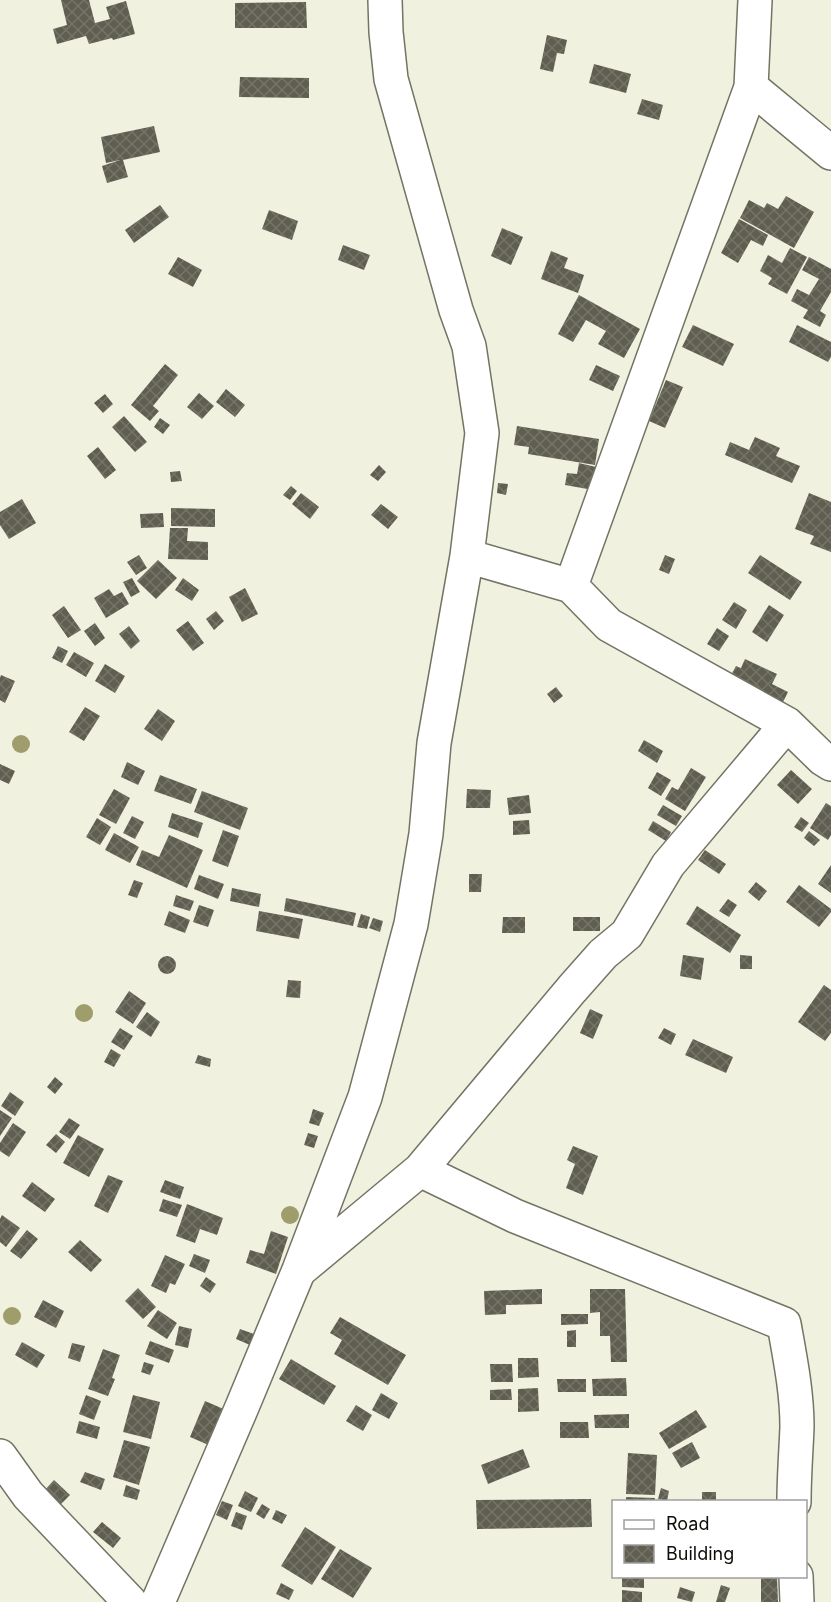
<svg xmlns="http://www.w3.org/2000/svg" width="831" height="1602" viewBox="0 0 831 1602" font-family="Inter,sans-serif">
<defs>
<pattern id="building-cross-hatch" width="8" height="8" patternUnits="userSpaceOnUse" patternTransform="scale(1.5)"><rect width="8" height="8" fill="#5f5e50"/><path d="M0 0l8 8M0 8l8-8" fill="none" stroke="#757469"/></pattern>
</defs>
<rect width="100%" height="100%" fill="#f1f1df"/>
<path fill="url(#building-cross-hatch)" d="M61 0H89L95 23 110 19 106 7 126 1 135 34 113 40 112 38 89 44 86 36 57 44 53 29 67 25Z
M306 2 307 28H235V3Z
M547 35 567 40 564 54 557 53 553 72 540 69Z
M594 64 631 74 626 93 589 83Z
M240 77 309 78V98L239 97Z
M642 99 663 105 659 120 637 114Z
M154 126 160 152 123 160 128 177 107 183 102 166 120 160 106 163 101 137Z
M786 196 814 212 794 248 740 218 749 200 764 208 767 203 778 209Z
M160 205 169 217 134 243 125 230Z
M269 210 298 221 292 240 262 229Z
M739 219 768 235 763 246 751 240 738 263 721 253Z
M502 228 523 237 511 265 491 256Z
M343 245 370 255 364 270 338 260Z
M790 248 807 257 787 294 768 284 772 278 760 271 768 255 782 263Z
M551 251 568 258 564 268 584 275 578 293 541 279Z
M178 257 202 270 193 287 168 274Z
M809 257 831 269V292L820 311 826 315 820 327 803 318 808 310 791 301 797 289 809 295 819 279 802 270Z
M579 295 640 329 624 358 598 344 606 331 586 320 573 342 558 334Z
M693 325 734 344 723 366 682 347Z
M797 325 831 342V357L828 362 789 342Z
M165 364 178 375 153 406 159 411 150 421 131 405Z
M596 365 620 376 613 391 589 380Z
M666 380 683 387 665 428 649 421Z
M226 389 245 405 235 417 216 402Z
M199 393 214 406 202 419 187 407Z
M105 394 113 404 103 413 94 403Z
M124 416 147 442 135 452 112 427Z
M160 418 170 425 163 434 154 427Z
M517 426 599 439 595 465 528 454 529 447 514 445Z
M755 437 780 448 776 456 800 466 792 483 725 455 730 442 749 450Z
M98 447 116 470 105 479 87 456Z
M579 463 596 467 593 490 565 485 567 473 577 474Z
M379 465 386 472 378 481 370 475Z
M180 471 182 481 171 482 170 472Z
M498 483 508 484 506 495 497 493Z
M291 486 297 491 290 500 283 495Z
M301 493 319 507 310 519 292 504Z
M809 493 831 502V552L810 544 814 536 795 529Z
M22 499 36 523 9 539 0 525V512Z
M381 504 398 517 388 529 371 515Z
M171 508 215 509V527L171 526Z
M163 513 164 527 141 528 140 514Z
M170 528H188L187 541 208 542V560L168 559Z
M139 555 147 568 136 575 127 562Z
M665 555 675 559 669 574 659 570Z
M760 555 802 582 790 600 748 573Z
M158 560 177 578 156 599 137 581Z
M132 578 140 592 131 597 123 582Z
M183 578 199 590 192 601 175 590Z
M245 588 258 614 242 622 229 597Z
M109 589 114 596 122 592 129 604 106 618 94 598Z
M734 602 747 610 736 629 722 620Z
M769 605 784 615 767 642 752 632Z
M64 606 81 630 68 638 52 615Z
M216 611 224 621 214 630 206 619Z
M188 621 204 643 193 651 176 630Z
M95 623 105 638 95 646 84 631Z
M129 626 140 641 131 649 119 634Z
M717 628 729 636 719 651 707 644Z
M58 646 68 651 62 663 52 658Z
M74 652 94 663 86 677 66 665Z
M745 659 777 674 772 684 788 692 782 704 730 677 736 666 741 668Z
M105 664 125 676 115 693 95 681Z
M1 675 15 681 5 703 0 700V678Z
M556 687 563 696 554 703 547 694Z
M85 707 100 716 84 741 69 732Z
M158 709 175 721 162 741 144 729Z
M644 740 663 751 657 763 638 751Z
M127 762 145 771 138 785 121 777Z
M0 764 15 771 9 784 0 780Z
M691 768 706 777 685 811 665 799 672 787 678 790Z
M791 770 812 789 798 804 777 785Z
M657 772 671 780 661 796 648 788Z
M160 775 197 789 191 804 154 791Z
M114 789 130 798 116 824 99 815Z
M467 789 491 790 490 808H466Z
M202 791 248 808 240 830 194 812Z
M529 795 531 813 509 815 507 798Z
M826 803 831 806V835L828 840 810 828Z
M663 805 682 816 676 826 657 815Z
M172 813 203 823 198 838 168 827Z
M132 816 144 822 135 839 123 833Z
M801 817 809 823 802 832 794 827Z
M97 818 111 827 100 845 86 837Z
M529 820 530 834 513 835V821Z
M653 821 671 832 666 841 648 830Z
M223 830 239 836 228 867 212 861Z
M809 831 820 840 814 846 804 838Z
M114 833 139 847 130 863 105 850Z
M169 835 203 850 187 888 136 865 142 850 159 857Z
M705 850 726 864 719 874 698 860Z
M831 865V893L818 884Z
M469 874H482L481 892H469Z
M199 875 224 884 218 899 194 889Z
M134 880 143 883 137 898 128 895Z
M756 882 767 891 759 901 748 892Z
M799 885 831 909V912L819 927 786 902Z
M232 888 261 894 259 907 230 901Z
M176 895 194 901 190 911 173 906Z
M286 898 356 913 353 926 284 911Z
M728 899 737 905 729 917 719 911Z
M199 905 214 910 208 927 193 922Z
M697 906 741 935 730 953 686 924Z
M169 911 190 920 185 933 164 925Z
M259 911 303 919 299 939 256 931Z
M361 914 370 917 367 929 357 927Z
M503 917H525V933H502Z
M573 917H600V931H573Z
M373 918 383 921 380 932 369 928Z
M683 955 704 958 701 980 680 976Z
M740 955 752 956V969H740Z
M158 965a9 9 0 1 1 18 0a9 9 0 1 1-18 0Z
M288 980 301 981 300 998 286 997Z
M824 985 831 990V1033L825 1041 798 1022Z
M129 991 146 1003 133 1024 115 1012Z
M590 1009 603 1015 593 1039 580 1033Z
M147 1012 160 1022 151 1037 136 1027Z
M120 1028 133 1036 124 1050 111 1042Z
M664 1028 676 1034 671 1045 658 1038Z
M693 1039 733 1057 726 1073 685 1055Z
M111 1049 121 1055 114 1067 104 1062Z
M198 1055 211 1059 210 1067 195 1063Z
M55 1077 63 1084 55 1094 47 1087Z
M10 1092 24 1102 15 1116 1 1106Z
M313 1109 324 1113 319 1126 309 1123Z
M0 1110 12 1118 0 1136Z
M69 1118 80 1125 70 1139 59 1132Z
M13 1123 26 1132 9 1157 0 1151V1143Z
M308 1133 318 1136 314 1148 304 1145Z
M56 1134 65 1142 56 1153 46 1145Z
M78 1135 104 1149 89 1177 63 1163Z
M573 1146 598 1156 583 1195 566 1188 575 1164 567 1160Z
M108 1175 123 1181 108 1213 94 1206Z
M165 1180 184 1187 180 1199 160 1192Z
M32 1182 55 1199 45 1212 22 1196Z
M163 1199 182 1205 177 1217 159 1211Z
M187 1204 223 1218 217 1235 200 1229 195 1243 176 1236Z
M2 1215 20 1228 6 1247 0 1242V1219Z
M27 1230 38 1239 21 1259 10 1251Z
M271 1231 288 1237 276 1274 246 1263 250 1250 264 1254Z
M80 1240 102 1260 91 1272 68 1252Z
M194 1254 210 1260 205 1273 189 1266Z
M165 1255 185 1264 175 1285 170 1283 166 1293 151 1286Z
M206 1277 216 1284 210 1293 200 1286Z
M138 1288 156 1307 143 1319 125 1301Z
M542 1289V1304L506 1305V1314L485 1315 484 1291Z
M590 1289H625L627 1362H611L610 1336H600V1312L590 1313Z
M43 1300 64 1311 56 1328 34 1317Z
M158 1310 177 1323 167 1339 147 1326Z
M561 1314H588V1324L561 1325Z
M340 1317 406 1355 388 1385 334 1354 342 1340 330 1333Z
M179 1326 192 1329 188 1348 175 1345Z
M240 1329 254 1334 250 1345 236 1339Z
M576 1330V1347H567V1331Z
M150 1341 174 1350 169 1363 145 1354Z
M22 1342 45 1355 37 1368 15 1355Z
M72 1343 85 1346 80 1362 68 1358Z
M103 1349 120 1355 112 1378 115 1379 108 1396 88 1389Z
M518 1358H538L539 1377 518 1378Z
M291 1359 336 1386 324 1405 279 1379Z
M144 1362 154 1365 150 1375 141 1372Z
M490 1364H512L513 1382H491Z
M626 1378 627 1396H593L592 1379Z
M557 1379H586V1392H558Z
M538 1388 539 1411 518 1412V1389Z
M511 1389 512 1400H490V1390Z
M381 1393 398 1403 389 1419 372 1410Z
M86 1395 101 1401 94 1420 79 1414Z
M133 1395 160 1402 151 1439 123 1432Z
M205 1401 226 1410 211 1446 190 1437Z
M356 1405 372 1415 363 1431 346 1421Z
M696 1410 707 1427 669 1449 659 1433Z
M629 1414V1428H595L594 1415Z
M79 1421 100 1427 97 1439 76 1433Z
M560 1422H588L589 1438H560Z
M124 1440 150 1447 139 1485 113 1477Z
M692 1442 700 1458 681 1468 672 1453Z
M523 1449 530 1467 488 1484 481 1465Z
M628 1453 657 1455 655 1495 626 1494Z
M85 1472 105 1479 101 1490 80 1482Z
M54 1480 70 1495 60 1505 44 1491Z
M126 1485 140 1490 137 1500 123 1496Z
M661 1488 669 1491 667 1501 658 1499Z
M245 1491 258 1498 251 1512 238 1506Z
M702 1492H716V1502H702Z
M626 1497 655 1498 654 1502H626Z
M591 1499 592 1527 477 1529 476 1500Z
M222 1501 233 1505 227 1520 216 1515Z
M262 1504 270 1509 264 1519 256 1514Z
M276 1510 287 1515 282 1524 272 1519Z
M236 1512 247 1516 242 1530 231 1526Z
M102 1522 121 1538 113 1548 93 1532Z
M305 1527 336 1547 312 1585 281 1566Z
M340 1549 372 1568 353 1598 321 1579Z
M622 1576H644V1588L622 1587Z
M761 1576H777L778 1602H761Z
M281 1583 294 1590 289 1600 276 1594Z
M721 1585 730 1588 725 1602H716Z
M680 1587 695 1592 692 1602 677 1598Z
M622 1590 642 1592V1602H622Z"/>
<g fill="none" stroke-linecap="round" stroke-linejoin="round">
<g stroke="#747465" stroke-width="36">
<path id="minor" d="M751 87 831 153
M467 556 571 586 609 625 787 724 823 759 831 764
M571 586 751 87 755 0
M420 1170 515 1216 784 1324C790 1358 797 1392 797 1427 796 1452 794 1476 794 1502
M301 1269 420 1170 572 989 603 954 627 934 668 865 787 724
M0 1456 28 1495 130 1602
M796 1576 797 1602
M158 1602 242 1407 299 1270 365 1097 411 924 426 834 434 743 467 556 482 433 469 346 456 310 391 79 386 32 385 0"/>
</g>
<use href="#minor" stroke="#fff" stroke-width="33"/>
</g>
<g fill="#a09d6c">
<circle cx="21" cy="744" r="9"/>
<circle cx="84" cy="1013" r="9"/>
<circle cx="290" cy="1215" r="9"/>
<circle cx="12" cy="1316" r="9"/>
</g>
<rect x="612" y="1500" width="195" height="78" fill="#ffffff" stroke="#9f9e9c" stroke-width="1.5"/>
<rect x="624" y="1520" width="30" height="9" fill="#ffffff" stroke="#9f9e9c" stroke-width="1.5"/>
<text x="666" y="1530" font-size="18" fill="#0e0d08">Road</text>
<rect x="624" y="1545" width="30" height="18" fill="url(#building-cross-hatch)" stroke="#9f9e9c" stroke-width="1.5"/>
<text x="666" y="1560" font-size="18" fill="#0e0d08">Building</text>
</svg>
